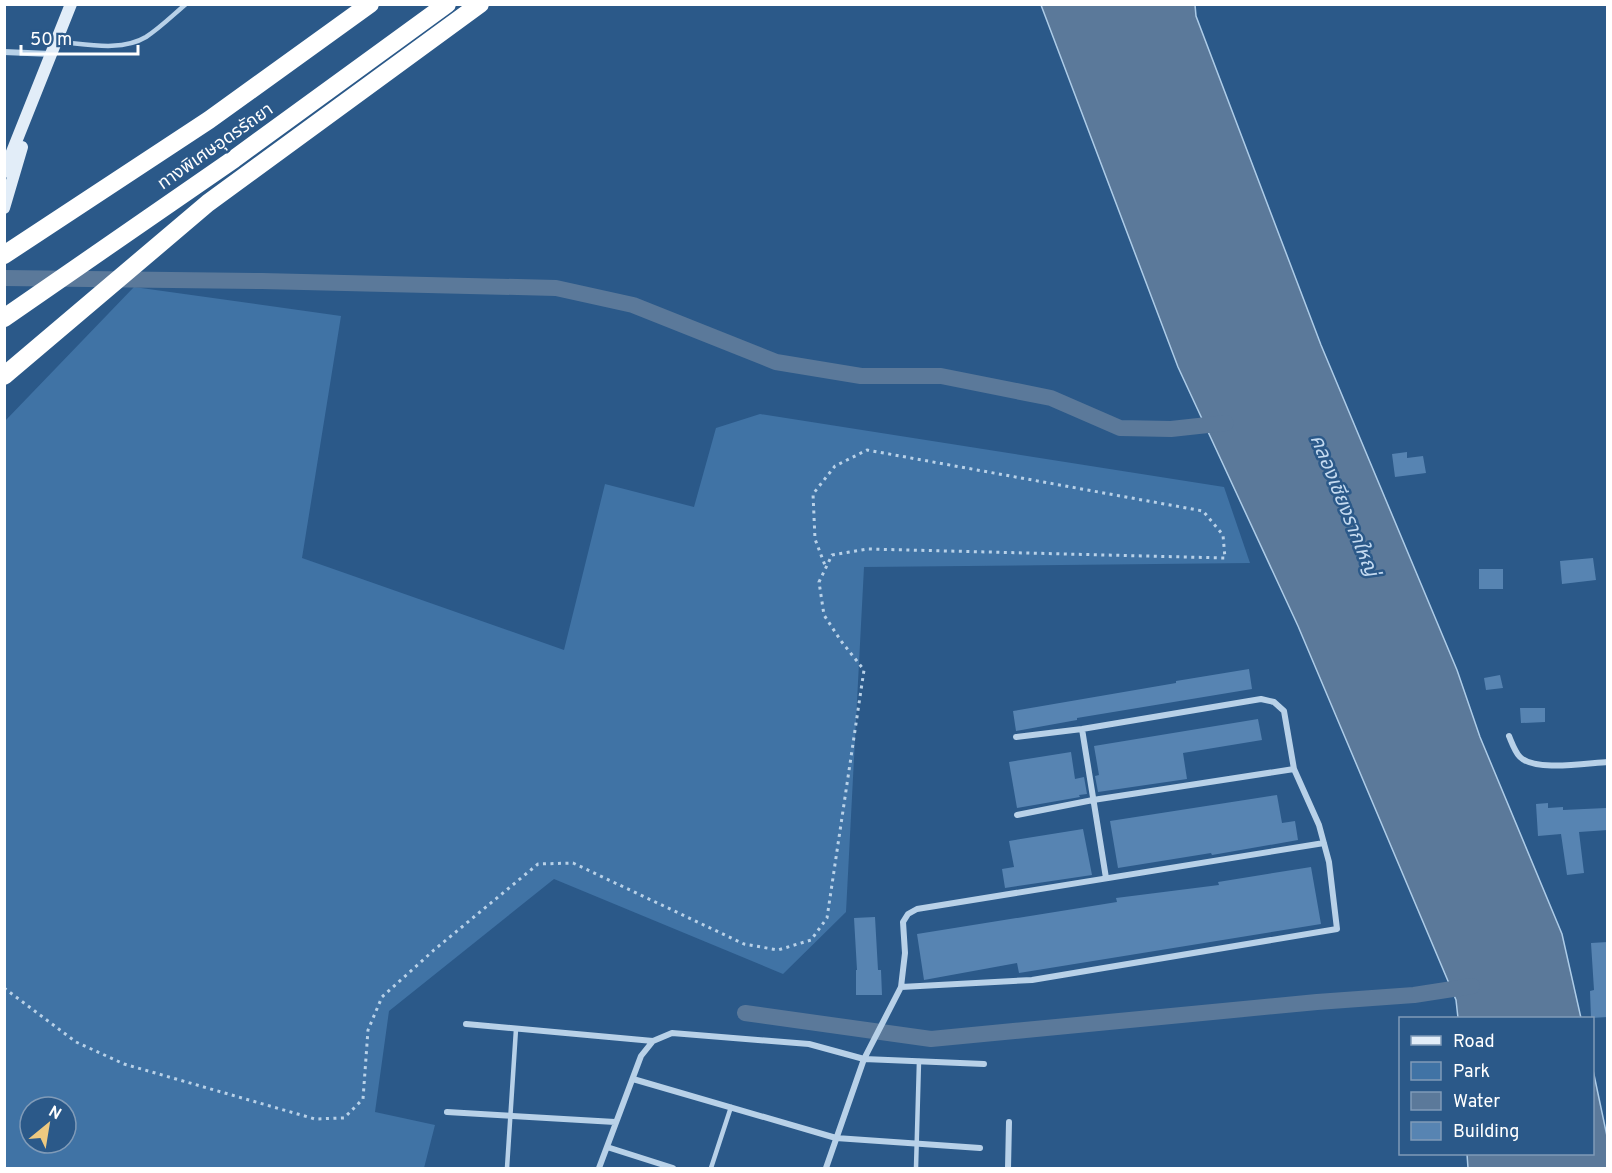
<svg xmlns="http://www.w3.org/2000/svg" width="1612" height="1173" viewBox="0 0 1612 1173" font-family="Overpass,'Noto Sans Thai',sans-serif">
<rect width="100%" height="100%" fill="#2b5989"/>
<path fill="#4073a5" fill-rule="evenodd" d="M134 287 341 316 302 558 564 650 605 484 694 507 716 428 760 414 1224 487 1250 563 864 567 846 912 783 974 554 879 389 1011 375 1112 435 1125 424 1168H5V421ZM30 1107H66V1143H30Z"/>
<path fill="#5b799a" stroke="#adcce8" stroke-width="1.5" d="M1041 5H1195L1196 16 1321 345 1457 670 1480 737 1562 934 1581 1018H1458L1456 1000 1298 626 1178 367Z
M1593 1070 1607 1136V1168H1468L1467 1154H1592Z"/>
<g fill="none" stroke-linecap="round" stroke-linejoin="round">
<path stroke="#5b799a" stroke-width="16" d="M4 278 262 281 556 288 633 305 776 362 861 376H941L1051 398 1120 428 1171 429 1226 423
M745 1013 931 1039 1317 1002 1414 995 1472 986"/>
</g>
<path fill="#5784b2" d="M1407 452V458L1423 456 1426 473 1395 477 1392 454Z
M1593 558 1596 580 1562 584 1560 561Z
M1479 569H1503V589H1479Z
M1249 669 1252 689 1077 718V720L1016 731 1013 711 1176 683V681Z
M1500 675 1503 688 1486 690 1484 678Z
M1520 708H1545V722L1521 723Z
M1258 719 1262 740 1183 753 1187 779 1098 792 1095 776 1099 775 1094 746Z
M1071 752 1075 779 1084 777 1087 794 1079 795 1080 797 1017 808 1009 762Z
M1277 795 1282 823 1295 821 1298 840 1212 855 1211 853 1118 868 1110 821Z
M1548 803V808L1563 807V810L1606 808 1608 830 1579 832 1584 873 1567 875 1561 834 1538 836 1536 804Z
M1083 829 1092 875 1005 888 1002 869 1014 867 1009 841Z
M1311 867 1321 924 1019 973 1017 963 924 980 917 934 1117 902 1116 898 1219 885 1218 882Z
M875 917 878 970H881L882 995H856V970H857L854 918Z
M1608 942V1017L1591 1018 1590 991 1594 990 1591 943Z"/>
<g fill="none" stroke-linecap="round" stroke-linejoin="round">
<path stroke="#b8d1e8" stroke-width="3" stroke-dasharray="3 4.5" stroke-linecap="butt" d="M4 988 76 1042 124 1064 315 1119 344 1118 363 1099 368 1030 382 997 434 950 538 864 573 863 744 944 778 950 811 940 827 918 864 670 841 641 824 615 819 582 832 555 868 549 1225 558 1223 535 1203 511 867 450 835 466 813 494 815 539 826 568"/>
<path stroke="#b8d1e8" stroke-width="4.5" d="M59 42C86 44 121 52 146 37 160 28 173 15 186 4
M507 1168 516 1029
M711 1168 731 1107
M916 1168 919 1061"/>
<path stroke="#b8d1e8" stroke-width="6" d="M4 52 51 54
M1082 729 1106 878
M1509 736C1512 743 1515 752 1520 757 1535 772 1587 763 1608 762
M1017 815 1093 800 1294 769
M901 987 1032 980 1337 929 1329 862 1319 825 1294 769 1284 711 1274 702 1261 699 1082 729 1016 737
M466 1024 653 1041
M633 1079 836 1138 980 1148
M447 1112 615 1122
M607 1147 673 1168
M599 1168 641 1056 653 1041 672 1033 809 1044 864 1059 901 987 905 953 903 922 908 914 917 909 1324 843
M826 1168 864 1059 984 1064
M1008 1168 1009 1122"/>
<path stroke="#e2edf8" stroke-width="12" d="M4 172 71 4
M4 208 22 147"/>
<path stroke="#fff" stroke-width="18" d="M4 255 209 120 370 4
M4 318 234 159 447 4
M4 376 208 203 480 4"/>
</g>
<g text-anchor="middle" stroke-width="5" stroke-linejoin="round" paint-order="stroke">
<g font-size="18" fill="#fff" stroke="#2b5989">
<text transform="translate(215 146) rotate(-35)" y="6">ทางพิเศษอุดรรัถยา</text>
</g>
<g font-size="20" font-style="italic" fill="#c4daf0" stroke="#2b5989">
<text transform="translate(1345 505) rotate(68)" y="7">คลองเชียงรากใหญ่</text>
</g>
</g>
<rect width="1612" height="1173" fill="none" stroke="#ffffff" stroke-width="12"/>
<rect x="1399" y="1017" width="195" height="138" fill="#2b5989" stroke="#809bb8" stroke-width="1.5"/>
<rect x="1411" y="1036" width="30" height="9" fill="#e2edf8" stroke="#809bb8" stroke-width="1.5"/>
<text x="1453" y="1047" font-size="18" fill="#ffffff">Road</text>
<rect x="1411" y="1062" width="30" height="18" fill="#4073a5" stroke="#809bb8" stroke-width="1.5"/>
<text x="1453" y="1077" font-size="18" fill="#ffffff">Park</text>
<rect x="1411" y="1092" width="30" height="18" fill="#5b799a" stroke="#809bb8" stroke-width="1.5"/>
<text x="1453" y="1107" font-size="18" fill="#ffffff">Water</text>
<rect x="1411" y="1122" width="30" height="18" fill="#5784b2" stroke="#809bb8" stroke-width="1.5"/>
<text x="1453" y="1137" font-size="18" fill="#ffffff">Building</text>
<g transform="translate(48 1125) rotate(30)"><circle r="28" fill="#2b5989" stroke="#809bb8" stroke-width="1.5"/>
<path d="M0-4.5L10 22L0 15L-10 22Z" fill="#eec980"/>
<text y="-9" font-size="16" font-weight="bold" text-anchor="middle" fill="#ffffff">N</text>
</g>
<path d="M21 45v9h117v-9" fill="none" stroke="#ffffff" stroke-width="3"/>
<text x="30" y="45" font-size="18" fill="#ffffff" stroke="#2b5989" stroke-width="4.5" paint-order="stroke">50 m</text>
</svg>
